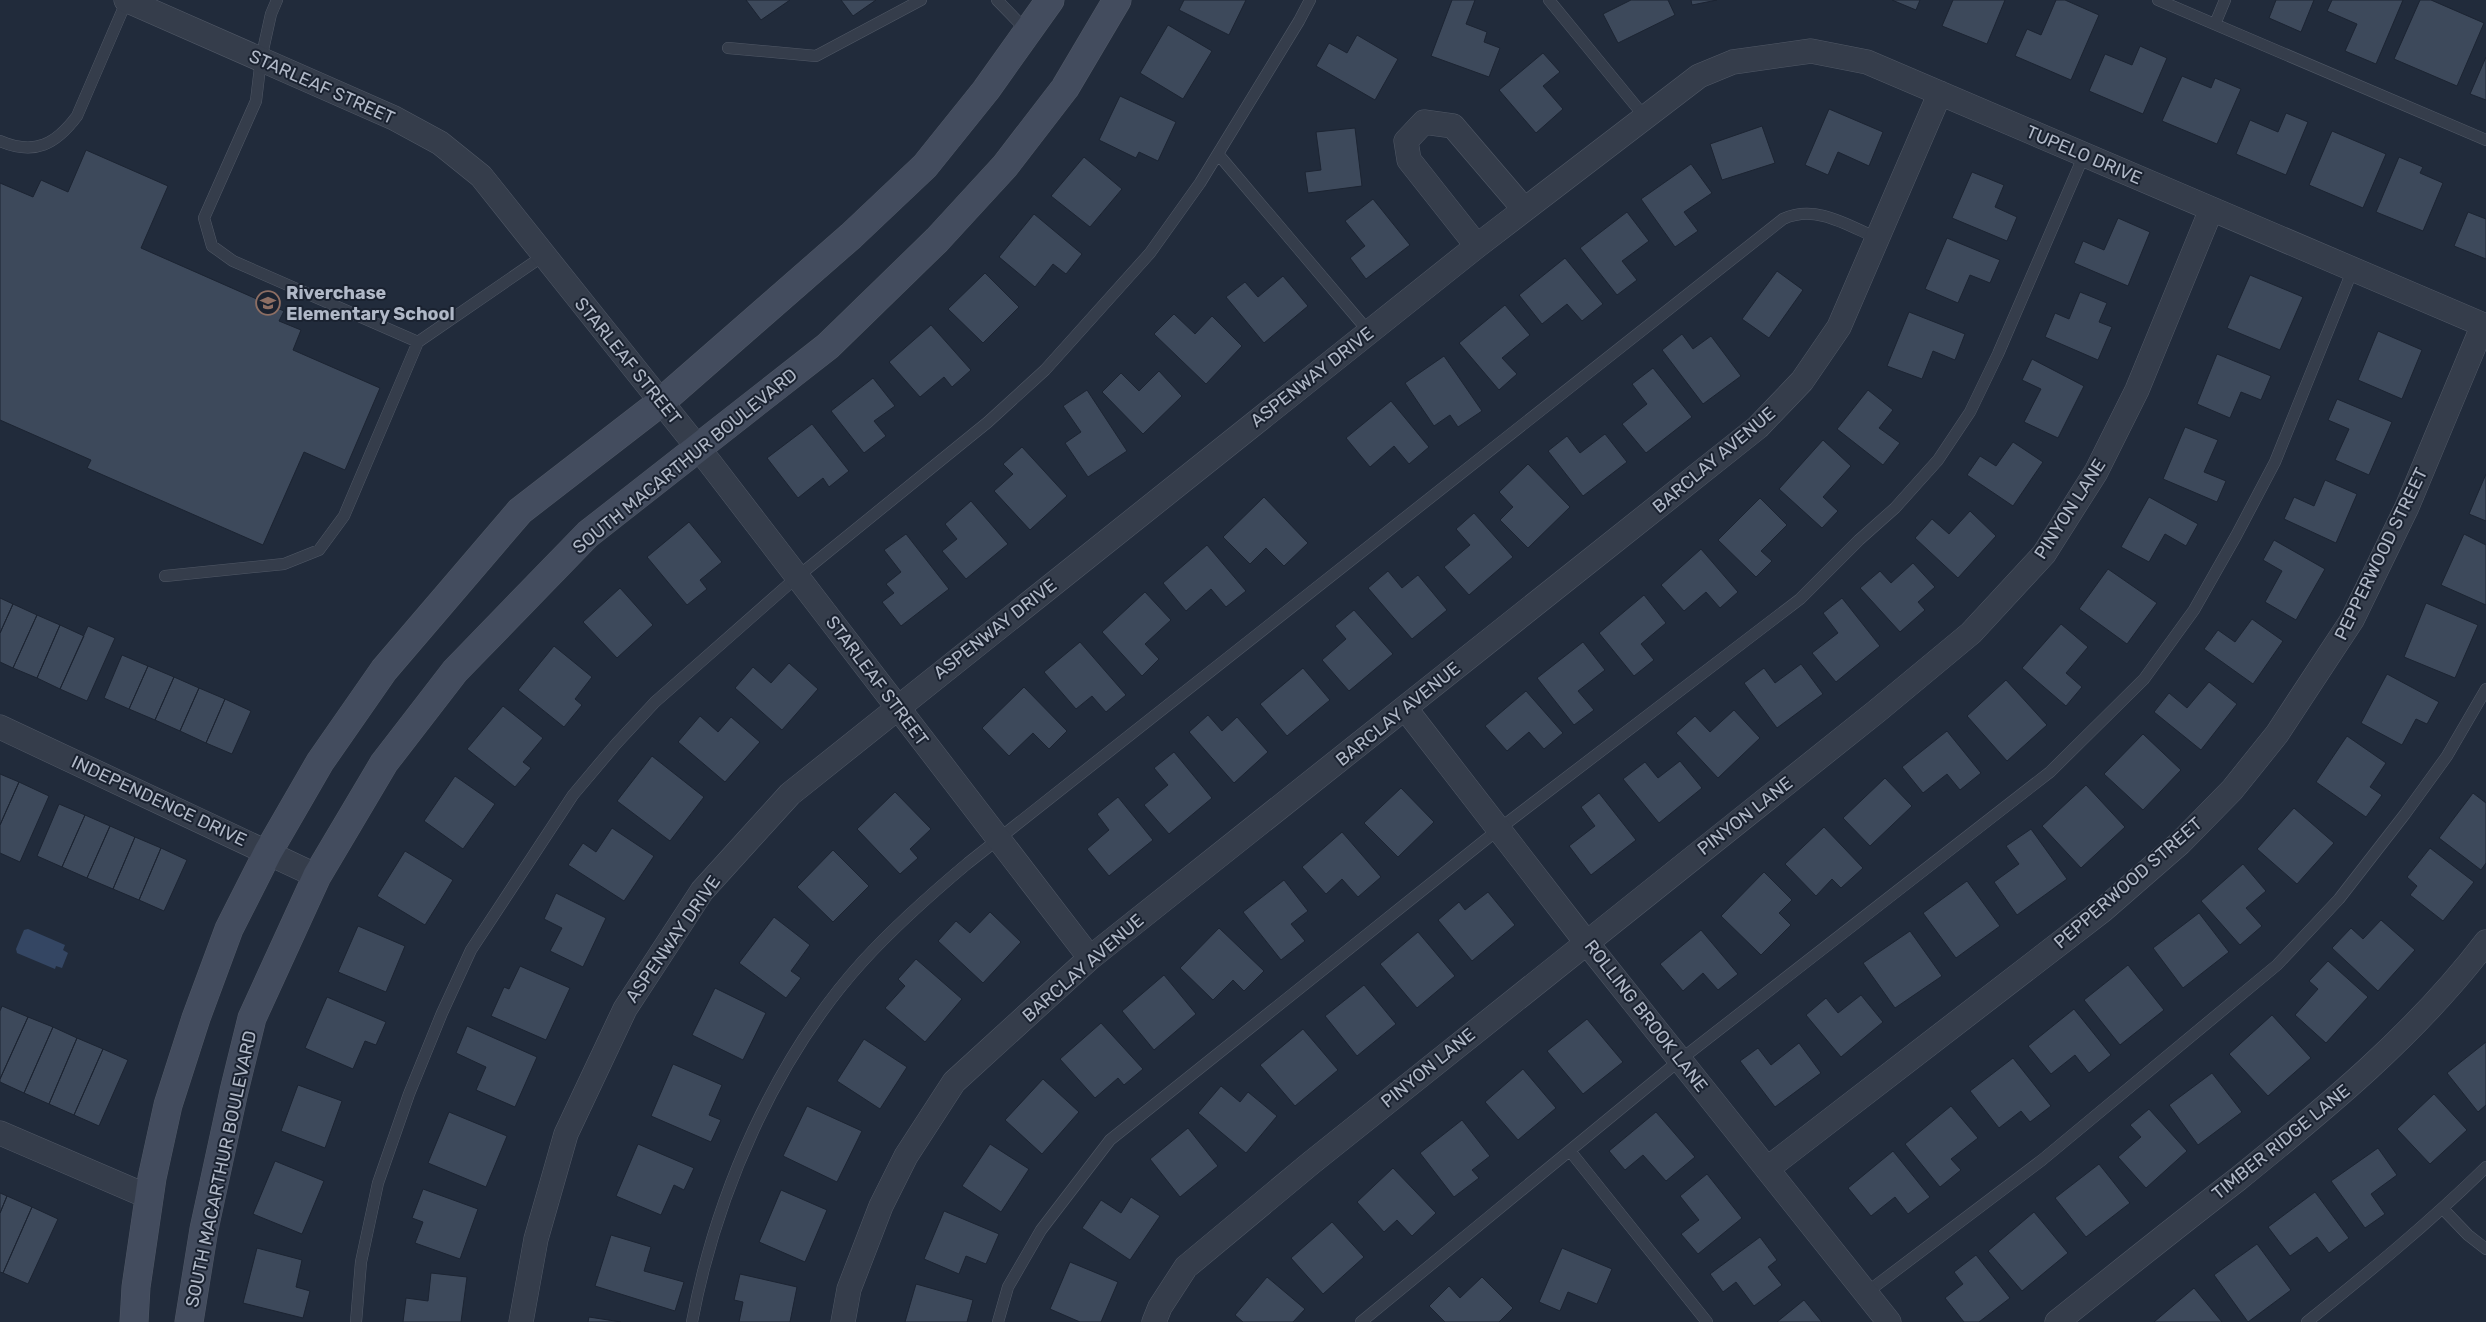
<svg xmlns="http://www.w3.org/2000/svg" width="2486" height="1322" viewBox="0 0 2486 1322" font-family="Rubik,sans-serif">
<rect width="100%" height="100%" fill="#212b3b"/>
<path fill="#344663" d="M28 929 65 945 63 950 68 953 62 968 56 966 55 969 17 953 16 949 24 930Z"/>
<path fill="#3d495b" stroke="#1c2432" d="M746 0H790L761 20Z
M841 0H876L853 16Z
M1184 0H1246L1229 35 1179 10Z
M1452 0H1475L1466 24 1487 32 1484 42 1500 48 1489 77 1431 56Z
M1631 0H1668L1675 15 1618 43 1603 14Z
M1691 0H1717L1692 5Z
M1892 0H1920L1916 10Z
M1953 0H2005L1987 44 1942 26Z
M2056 0H2065L2099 15 2071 80 2015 56 2027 29 2041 35Z
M2276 0H2314L2301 32 2269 18Z
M2332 0H2403L2376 64 2345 51 2357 24 2327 11Z
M2420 0H2431L2484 23 2457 86 2394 59Z
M1168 25 1212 51 1183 99 1140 73Z
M1357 35 1398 59 1375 100 1316 66 1329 43 1347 53Z
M2140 46 2167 58 2143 114 2089 91 2105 54 2132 65Z
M1543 53 1560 72 1543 86 1563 109 1536 133 1499 90Z
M2486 57V100L2470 94Z
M2182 76 2211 88 2215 78 2241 89 2217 144 2162 121Z
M1120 96 1176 122 1158 161 1139 152 1136 158 1099 140Z
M1829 109 1883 132 1869 166 1838 152 1828 175 1805 165Z
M2286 113 2308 122 2286 175 2236 154 2250 120 2278 132Z
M1762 126 1775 163 1722 180 1710 144Z
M1355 128 1362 186 1308 193 1305 172 1321 170 1316 132Z
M2332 131 2386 154 2363 208 2309 185Z
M86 150 168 186 141 248 284 311 279 321 301 330 293 350 380 388 345 470 304 452 263 545 87 468 91 460 0 420V183L33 197 41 180 68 192Z
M1084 157 1122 189 1090 227 1051 196Z
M2399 157 2423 167 2420 173 2443 183 2423 231 2376 212Z
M1691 164 1712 193 1684 212 1698 231 1675 247 1641 199Z
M1972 172 2004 185 1995 207 2017 217 2007 241 1952 218Z
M1373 199 1410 245 1366 279 1350 258 1365 246 1345 221Z
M1627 212 1649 241 1622 261 1637 280 1617 295 1580 248Z
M2468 212 2486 219V259L2454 246Z
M1034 214 1082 254 1066 274 1053 264 1035 287 999 257Z
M2118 218 2150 232 2128 286 2074 263 2083 241 2104 250Z
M1947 238 2000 260 1990 283 1970 275 1958 303 1925 289Z
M1565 258 1603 304 1582 321 1567 304 1542 324 1519 295Z
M1777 271 1803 290 1769 338 1742 319Z
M985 273 1019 307 983 343 948 309Z
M2250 275 2303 297 2280 350 2227 328Z
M1283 276 1308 306 1264 343 1226 297 1245 282 1258 297Z
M2080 292 2107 303 2099 322 2112 327 2098 360 2045 337 2055 313 2069 319Z
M1505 305 1530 335 1502 358 1517 374 1499 390 1459 343Z
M1909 312 1965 334 1955 360 1933 351 1922 379 1887 366Z
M1174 314 1195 334 1212 316 1242 346 1206 384 1154 334Z
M931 325 971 370 952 387 944 377 920 397 889 362Z
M2378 331 2422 350 2402 399 2358 380Z
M1682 334 1693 349 1711 336 1741 376 1703 404 1662 350Z
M2217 354 2271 376 2261 400 2241 392 2230 418 2197 404Z
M1444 356 1482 411 1458 427 1450 415 1434 426 1405 383Z
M2032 359 2084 386 2058 438 2024 422 2041 389 2022 380Z
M1653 368 1692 417 1646 453 1622 424 1647 404 1632 384Z
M1159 371 1182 396 1143 434 1102 392 1121 373 1139 391Z
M873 378 895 406 874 421 886 436 864 453 831 411Z
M1087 390 1127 451 1088 477 1065 443 1081 432 1063 406Z
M1868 390 1893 410 1879 428 1900 443 1883 465 1837 429Z
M2337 399 2392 422 2369 475 2335 460 2349 429 2328 420Z
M1391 401 1429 447 1409 464 1394 446 1370 467 1346 438Z
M812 424 849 471 829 487 823 478 798 498 767 458Z
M2185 427 2218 440 2204 472 2226 481 2217 502 2163 479Z
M1605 434 1627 462 1583 496 1548 451 1567 436 1580 453Z
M1823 440 1851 466 1823 497 1838 511 1822 528 1779 489Z
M2013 442 2043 462 2013 506 1967 475 1980 456 1996 466Z
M1022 447 1067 496 1030 530 994 491 1013 474 1003 464Z
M1528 464 1570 507 1528 548 1500 520 1513 507 1499 492Z
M2486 474V521L2469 514Z
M2325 480 2357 494 2336 543 2284 519 2294 497 2314 506Z
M1264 497 1308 543 1284 566 1266 548 1250 564 1223 537Z
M2149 497 2198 524 2186 546 2165 534 2149 562 2121 547Z
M1760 498 1787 525 1761 551 1772 561 1756 577 1718 540Z
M971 501 1008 544 966 579 942 551 957 539 945 524Z
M1970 511 1996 536 1958 578 1915 538 1932 519 1949 534Z
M1474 513 1513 557 1469 595 1444 567 1470 545 1456 529Z
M689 522 722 562 700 580 707 589 687 605 647 557Z
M906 534 949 589 901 626 882 602 894 593 886 584 901 572 884 550Z
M2464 534 2486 545V605L2441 585Z
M2274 540 2325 569 2296 620 2265 602 2282 571 2263 560Z
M1207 545 1246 591 1226 607 1211 589 1186 611 1163 583Z
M1701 549 1738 592 1720 608 1706 592 1684 611 1661 585Z
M1913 563 1935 587 1918 602 1925 610 1900 632 1860 588 1880 571 1891 583Z
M2108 569 2157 603 2127 644 2079 609Z
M1388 571 1402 588 1418 575 1447 610 1412 639 1368 588Z
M620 588 653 625 617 658 583 622Z
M1145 592 1171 620 1145 644 1159 659 1142 676 1102 632Z
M1644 595 1666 623 1641 644 1654 660 1634 676 1599 633Z
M0 598 13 604 0 633Z
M1842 598 1880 646 1836 682 1812 653 1838 633 1823 613Z
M2426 603 2478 625 2455 678 2404 657Z
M13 604 37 615 13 668 0 662V633Z
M1354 610 1393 654 1349 691 1322 660 1346 639 1335 626Z
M37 615 60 625 37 678 13 668Z
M2252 619 2283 641 2253 684 2204 649 2218 630 2235 642Z
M2061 624 2088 647 2066 673 2082 687 2066 706 2022 668Z
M60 625 84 636 60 689 37 678Z
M88 626 115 638 87 701 60 689Z
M1080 642 1126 695 1106 712 1092 696 1076 709 1044 672Z
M1583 642 1605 670 1578 691 1594 710 1574 725 1537 678Z
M554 646 592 677 575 699 582 705 564 727 518 690Z
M122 655 148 666 129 709 104 698Z
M789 663 818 689 782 730 735 688 753 667 771 683Z
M1801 664 1823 694 1777 728 1744 683 1764 668 1775 683Z
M148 666 174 677 155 720 129 709Z
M1303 668 1330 700 1287 736 1260 704Z
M2387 674 2439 702 2427 724 2416 719 2402 745 2361 723Z
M174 677 199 688 180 731 155 720Z
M2006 680 2047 725 2007 761 1967 716Z
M2209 682 2237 704 2201 750 2154 712 2169 693 2187 708Z
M1024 687 1067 731 1049 749 1033 733 1009 756 982 728Z
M199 688 225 699 206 743 180 731Z
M1526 691 1563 733 1544 749 1529 732 1507 751 1485 726Z
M225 699 251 711 232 754 206 743Z
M503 706 543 738 523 762 531 768 515 787 467 749Z
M1734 710 1760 738 1718 778 1676 733 1695 716 1710 732Z
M1208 715 1222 731 1237 717 1268 752 1234 783 1189 732Z
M700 716 718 732 731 717 760 742 725 782 678 742Z
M1947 731 1981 773 1960 790 1947 774 1923 793 1902 767Z
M2143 734 2181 770 2143 810 2104 774Z
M2347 736 2386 763 2370 787 2382 795 2366 817 2316 782Z
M1174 752 1212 798 1169 834 1144 805 1168 785 1154 768Z
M652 756 704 797 670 841 617 801Z
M1680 761 1702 788 1659 823 1623 779 1645 762 1658 778Z
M0 774 19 782 0 825Z
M455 776 495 804 463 849 424 821Z
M1885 778 1912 806 1870 846 1843 818Z
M19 782 49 796 20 862 0 853V825Z
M2086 785 2125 827 2081 868 2042 826Z
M1401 788 1434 822 1398 857 1364 823Z
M895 792 931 829 910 849 918 858 900 874 857 829Z
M1599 793 1636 840 1591 875 1569 846 1595 826 1581 807Z
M2473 793 2486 803V863L2481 870 2439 838Z
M1118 797 1153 840 1109 876 1087 849 1109 830 1097 814Z
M59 804 85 815 62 867 37 856Z
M2294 808 2334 843 2297 884 2257 849Z
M85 815 110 826 87 878 62 867Z
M110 826 135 837 113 889 87 878Z
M1824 827 1863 868 1841 888 1832 879 1816 896 1785 864Z
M612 828 654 856 624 901 568 865 583 843 596 852Z
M2031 829 2067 879 2017 915 1994 882 2019 864 2006 846Z
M1342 832 1381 877 1358 897 1342 879 1326 894 1302 867Z
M135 837 161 848 139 900 113 889Z
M161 848 187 860 164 911 139 900Z
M2430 848 2474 882 2443 921 2410 895 2417 886 2407 877Z
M833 850 869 886 833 922 797 887Z
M405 851 453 880 425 925 377 896Z
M2243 864 2266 891 2246 908 2262 926 2240 945 2201 901Z
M1764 872 1792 900 1779 913 1791 925 1761 955 1721 916Z
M1284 880 1308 911 1291 924 1305 941 1281 960 1243 912Z
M1967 881 2000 926 1956 958 1923 913Z
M1488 892 1515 925 1472 961 1438 920 1459 902 1465 910Z
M556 893 606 918 583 967 550 951 562 928 544 919Z
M990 912 1021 942 983 983 938 941 956 921 970 933Z
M2199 913 2229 952 2183 988 2153 948Z
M774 917 810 945 791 971 801 978 786 998 739 963Z
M2381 920 2415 950 2378 991 2332 948 2351 928 2363 939Z
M358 926 405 946 386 992 338 972Z
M1219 928 1264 971 1244 991 1233 980 1213 1000 1180 968Z
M1701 930 1738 974 1718 990 1703 973 1683 991 1660 964Z
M1910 931 1942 976 1895 1008 1863 963Z
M1418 932 1455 976 1417 1008 1380 964Z
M916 959 962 999 925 1042 885 1008 905 986 898 979Z
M2328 961 2368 997 2326 1043 2295 1015 2318 989 2309 981Z
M2128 965 2164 1010 2120 1045 2084 1000Z
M520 966 570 988 546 1040 491 1016 504 987 509 989Z
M1164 975 1196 1014 1154 1050 1122 1011Z
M1364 985 1396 1024 1357 1056 1325 1016Z
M715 988 766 1013 743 1060 692 1035Z
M1861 995 1883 1022 1841 1057 1806 1015 1826 998 1838 1013Z
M327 997 386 1022 376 1045 365 1041 353 1069 305 1048Z
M2 1006 28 1017 0 1079V1011Z
M2074 1009 2111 1055 2089 1073 2075 1055 2051 1074 2028 1046Z
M2272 1015 2311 1058 2268 1096 2229 1054Z
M28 1017 53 1027 24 1093 0 1082V1079Z
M1587 1019 1623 1062 1583 1094 1547 1051Z
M1101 1023 1143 1069 1124 1085 1118 1078 1095 1098 1060 1059Z
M467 1026 537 1057 515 1107 476 1090 486 1067 456 1053Z
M53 1027 77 1038 49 1104 24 1093Z
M1303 1029 1338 1070 1295 1106 1260 1065Z
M77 1038 103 1049 74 1115 49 1104Z
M864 1039 907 1067 880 1109 837 1081Z
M2486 1042V1105L2478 1112 2447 1073Z
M1799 1043 1821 1073 1775 1107 1740 1061 1758 1048 1771 1065Z
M103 1049 128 1060 99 1126 74 1115Z
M2013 1058 2051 1106 2030 1122 2021 1111 1999 1128 1970 1091Z
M673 1064 722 1085 709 1115 721 1120 711 1142 651 1116Z
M1523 1069 1556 1108 1518 1140 1485 1102Z
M2212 1073 2242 1112 2198 1145 2169 1105Z
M1043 1079 1079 1112 1042 1154 1005 1120Z
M298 1085 342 1101 325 1148 281 1131Z
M1221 1086 1240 1102 1248 1092 1277 1116 1246 1153 1198 1113Z
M2434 1094 2467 1130 2430 1164 2397 1129Z
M807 1106 862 1131 837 1182 783 1156Z
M1951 1106 1978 1138 1951 1159 1961 1170 1940 1187 1905 1144Z
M2149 1109 2187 1151 2146 1188 2118 1157 2141 1137 2130 1125Z
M449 1112 507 1136 486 1187 428 1163Z
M1656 1112 1695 1157 1666 1181 1643 1155 1625 1170 1609 1151Z
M1462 1120 1490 1156 1472 1170 1479 1178 1454 1197 1420 1153Z
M1188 1128 1218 1166 1180 1197 1150 1159Z
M638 1144 694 1168 684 1190 674 1185 661 1215 616 1196Z
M990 1144 1029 1169 1001 1212 962 1186Z
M2378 1148 2397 1175 2371 1194 2385 1214 2365 1228 2331 1181Z
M1893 1151 1930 1197 1908 1214 1895 1197 1871 1216 1848 1188Z
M275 1161 324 1181 302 1234 253 1214Z
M2099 1164 2130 1203 2086 1237 2055 1198Z
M1393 1168 1436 1213 1412 1236 1397 1220 1384 1232 1357 1202Z
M1707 1174 1742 1218 1698 1254 1681 1234 1699 1220 1680 1196Z
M423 1189 478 1209 460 1259 415 1243 423 1222 412 1218Z
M781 1190 827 1210 805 1262 759 1242Z
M2315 1192 2349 1238 2329 1253 2317 1237 2290 1256 2268 1227Z
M0 1193 7 1196 0 1213Z
M7 1196 32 1207 3 1273 0 1272V1213Z
M1131 1197 1160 1216 1130 1260 1082 1228 1101 1200 1121 1213Z
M32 1207 58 1219 28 1284 3 1273Z
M944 1211 999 1234 986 1264 966 1256 959 1274 924 1259Z
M2034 1212 2068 1253 2022 1291 1988 1251Z
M1332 1222 1364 1257 1323 1294 1291 1258Z
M611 1235 651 1247 644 1271 684 1282 675 1311 595 1286Z
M1760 1237 1777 1260 1768 1267 1782 1285 1754 1306 1736 1282 1723 1292 1710 1274Z
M2257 1244 2291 1290 2248 1322 2214 1275Z
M257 1248 302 1260 296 1287 310 1291 303 1318 243 1303Z
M1562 1248 1612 1269 1597 1304 1568 1292 1560 1311 1539 1302Z
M1976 1255 2010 1298 1979 1322H1964L1945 1298 1963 1284 1954 1272Z
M1070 1262 1118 1282 1101 1322H1080L1050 1309Z
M431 1273 467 1277 461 1322H403L406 1298 428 1301Z
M740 1274 797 1287 790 1322H739L743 1302 734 1300Z
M1267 1277 1305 1309 1293 1322H1243L1235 1315Z
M1482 1277 1513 1308 1499 1322H1445L1429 1306 1449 1286 1460 1298Z
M916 1284 973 1300 967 1322H905Z
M2194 1288 2222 1322H2154Z
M1804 1300 1822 1322H1777Z
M589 1317 621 1322H588Z"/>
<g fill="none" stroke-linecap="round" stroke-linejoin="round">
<g stroke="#505866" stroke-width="12">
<path id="lane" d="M277 0 271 14 261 59 256 101 204 218 212 246 233 261 418 342
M997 0 1028 32
M1549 0 1644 116
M2158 0 2486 140
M2215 24 2225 0
M728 48 816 56 921 0
M0 141C35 156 56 144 77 116L127 0
M1218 154 1369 332
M165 576 284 564 319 550 344 516 418 342 543 256
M1570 1151 1707 1322
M2443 1209 2468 1235 2486 1249
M1866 1293 2042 1160 2277 965 2339 899 2405 814 2447 756 2486 689
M356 1322 361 1262 378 1183 409 1094 442 1013 471 950 573 795 616 744 655 702 797 577 988 422 1045 370 1150 253 1200 183 1299 21 1310 0
M692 1322C716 1194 775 1058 863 961 895 926 931 894 968 863L1783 219C1816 204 1847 225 1877 238
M998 1322 1008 1287 1041 1230 1110 1140 1499 829 1800 599 1859 540 1895 508 1938 460 1970 412 1998 354 2084 155
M1361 1322 1680 1060 2050 772 2144 679 2194 610 2236 536 2275 462 2353 269
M2307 1322C2369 1272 2429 1223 2486 1167"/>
</g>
<g stroke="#505866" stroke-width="25">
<path id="street" d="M126 0 394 118 440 143 481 176 710 463 1090 958
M1477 246 1409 160 1406 141 1424 122 1453 126 1524 209
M1405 708 1586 942 1889 1322
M0 727 317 876
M0 1133 149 1197
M1767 1169 2103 910 2180 843 2232 790 2277 734 2352 620 2407 507 2483 325
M521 1322 536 1239 566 1134 625 1009 702 891 790 794 1477 246 1699 76 1733 62 1811 51 1867 62 2486 326
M843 1322 849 1289 881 1206 906 1156 954 1082 1090 958 1758 427 1802 381 1839 327 1940 93
M1154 1322 1160 1307 1186 1267 1311 1163 1877 711 1971 633 2044 554 2096 472 2137 390 2211 210
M2057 1322C2117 1274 2177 1226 2238 1179 2327 1107 2416 1034 2486 942"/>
</g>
<g stroke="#505866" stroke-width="29">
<path id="secondary" d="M134 1322 136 1287 152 1178 168 1105 196 1018 229 929 268 852 320 762 384 670 520 511 661 402 851 236 925 166 986 90 1050 0
M189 1322 204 1229 234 1091 252 1018 317 876 384 763 455 671 588 534 828 346 937 240 1005 166 1065 88 1117 0"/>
</g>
<use href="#lane" stroke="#353d4b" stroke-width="11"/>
<use href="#street" stroke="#353d4b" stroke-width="24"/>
<use href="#secondary" stroke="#434c5e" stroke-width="28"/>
</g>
<defs>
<g id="school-ring" transform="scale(1.25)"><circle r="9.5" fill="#1a2230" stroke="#8d6e63" stroke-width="1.5"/><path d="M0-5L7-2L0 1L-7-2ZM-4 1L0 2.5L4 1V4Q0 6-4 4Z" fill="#8d6e63"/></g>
</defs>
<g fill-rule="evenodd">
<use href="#school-ring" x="268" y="303"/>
</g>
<g text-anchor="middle" stroke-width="4" stroke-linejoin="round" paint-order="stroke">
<g font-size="18" fill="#b0b8c7" stroke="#1a2230">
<text transform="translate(322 87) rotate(24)" y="6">STARLEAF STREET</text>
<text transform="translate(2084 155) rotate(23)" y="6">TUPELO DRIVE</text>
<text transform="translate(628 361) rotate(51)" y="6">STARLEAF STREET</text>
<text transform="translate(1312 377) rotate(-38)" y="6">ASPENWAY DRIVE</text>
<text transform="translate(1714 460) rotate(-40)" y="6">BARCLAY AVENUE</text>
<text transform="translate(685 461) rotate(-39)" y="6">SOUTH MACARTHUR BOULEVARD</text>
<text transform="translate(2070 509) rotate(-57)" y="6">PINYON LANE</text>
<text transform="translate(2381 554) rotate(-64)" y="6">PEPPERWOOD STREET</text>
<text transform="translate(995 629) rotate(-38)" y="6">ASPENWAY DRIVE</text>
<text transform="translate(877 681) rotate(53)" y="6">STARLEAF STREET</text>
<text transform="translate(1398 714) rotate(-39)" y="6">BARCLAY AVENUE</text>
<text transform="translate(159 801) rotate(25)" y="6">INDEPENDENCE DRIVE</text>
<text transform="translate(1745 816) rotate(-38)" y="6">PINYON LANE</text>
<text transform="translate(2128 883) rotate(-41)" y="6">PEPPERWOOD STREET</text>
<text transform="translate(673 939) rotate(-55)" y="6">ASPENWAY DRIVE</text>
<text transform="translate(1083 968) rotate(-41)" y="6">BARCLAY AVENUE</text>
<text transform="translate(1646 1016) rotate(52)" y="6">ROLLING BROOK LANE</text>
<text transform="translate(1428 1068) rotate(-39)" y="6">PINYON LANE</text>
<text transform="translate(2281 1142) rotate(-39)" y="6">TIMBER RIDGE LANE</text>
<text transform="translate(221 1169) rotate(-78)" y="6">SOUTH MACARTHUR BOULEVARD</text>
</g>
<g font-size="18" font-weight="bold" fill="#b0b8c7" stroke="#1a2230" text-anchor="start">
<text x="286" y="299">Riverchase<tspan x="286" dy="21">Elementary School</tspan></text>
</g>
</g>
</svg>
